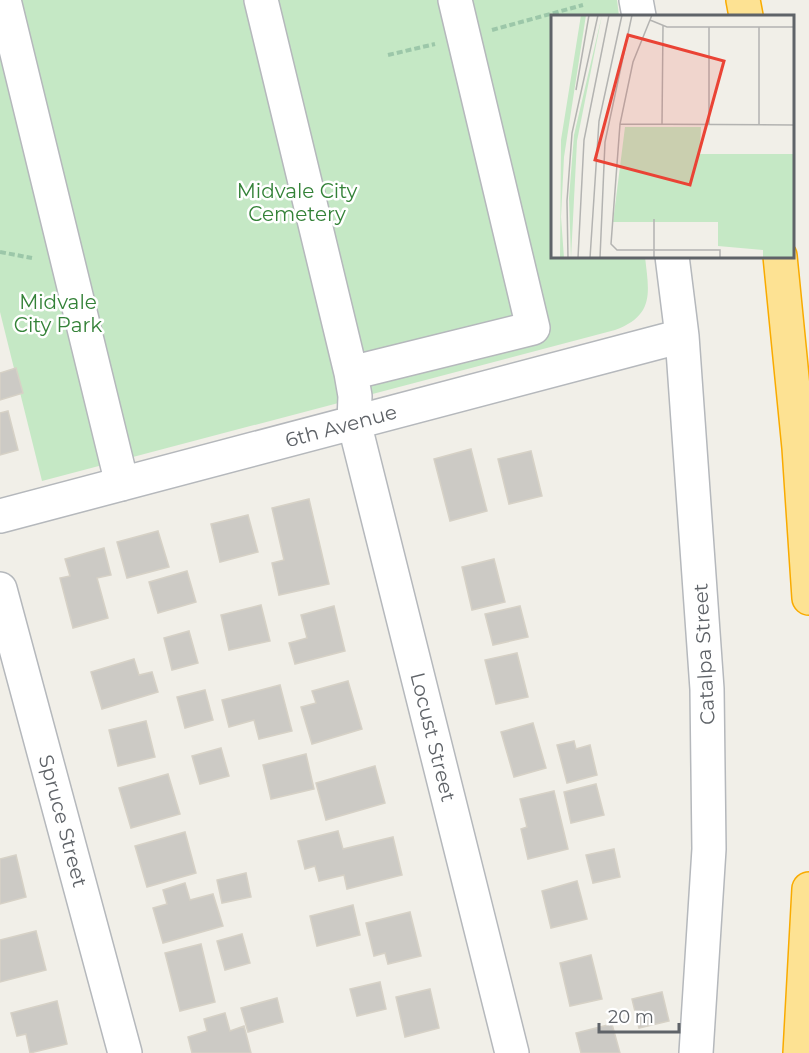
<svg xmlns="http://www.w3.org/2000/svg" width="809" height="1053" viewBox="0 0 809 1053" font-family="Montserrat,sans-serif">
<rect width="100%" height="100%" fill="#f1efe8"/>
<path fill="#c5e8c5" d="M0 0H617L619 16H552V256L645 257C649 292 655 315 615 330L42 481 0 312Z"/>
<path fill="#cccac5" stroke="#d6d1c6" stroke-width="1.5" d="M16 368 23 393 0 400V373Z
M8 411 18 450 0 455V413Z
M471 449 487 511 450 521 434 459Z
M531 451 542 496 509 504 498 459Z
M309 499 329 584 279 595 272 563 284 560 272 508Z
M248 515 258 552 220 562 211 524Z
M158 531 169 567 127 578 117 542Z
M104 548 111 575 97 578 108 618 73 628 60 578 70 576 65 559Z
M494 559 505 602 472 610 462 567Z
M187 571 196 602 158 613 149 582Z
M261 605 270 641 229 650 221 615Z
M334 606 345 651 295 664 289 643 307 638 301 615Z
M520 606 528 637 493 645 485 614Z
M189 631 198 663 172 670 164 638Z
M517 653 528 697 496 704 485 660Z
M134 659 139 675 152 672 158 692 102 709 91 672Z
M348 681 362 729 312 744 301 707 316 703 312 691Z
M280 685 292 731 259 739 254 720 229 727 222 700Z
M205 690 213 720 185 728 177 697Z
M146 721 155 757 118 766 109 730Z
M533 723 546 768 514 777 501 732Z
M574 741 576 749 590 745 597 775 567 783 557 745Z
M221 748 229 776 200 784 192 756Z
M306 754 314 789 271 799 263 765Z
M375 766 385 803 326 820 316 783Z
M168 774 180 814 131 828 119 788Z
M596 784 604 815 571 823 564 792Z
M554 791 568 849 528 859 521 829 527 827 520 799Z
M338 831 343 849 393 837 402 875 347 889 344 875 319 881 315 866 305 869 298 841Z
M185 832 196 873 147 887 135 846Z
M614 849 620 877 593 883 586 855Z
M16 855 26 897 0 904V859Z
M246 873 251 897 222 903 217 880Z
M577 881 587 919 551 928 542 891Z
M185 883 190 900 213 894 223 926 163 943 153 908 167 904 163 890Z
M353 905 360 935 317 946 310 916Z
M410 912 421 956 388 964 385 953 374 956 366 923Z
M36 931 46 970 0 982V940Z
M242 934 250 963 225 970 217 941Z
M201 944 215 1002 180 1011 165 953Z
M591 955 602 999 570 1006 560 963Z
M380 982 386 1009 357 1016 350 989Z
M430 989 439 1028 405 1037 396 997Z
M662 992 669 1021 639 1028 632 999Z
M277 998 283 1022 248 1032 241 1008Z
M57 1001 67 1044 30 1053 26 1034 17 1036 11 1013Z
M225 1013 230 1031 244 1026 251 1053H192L188 1037 207 1031 204 1019Z
M612 1024 620 1053H581L576 1033Z"/>
<g fill="none" stroke-linecap="round" stroke-linejoin="round">
<g stroke="#b5b8bc" stroke-width="36">
<path id="minor" d="M4 0 122 484
M261 0 351 373 355 396 354 422 512 1053
M636 0 639 16
M672 256 682 336 707 689 709 849 696 1053
M351 373 533 328 455 0
M0 516 682 336
M0 589 125 1053"/>
</g>
<g stroke="#f9ab00" stroke-width="36">
<path id="highway" d="M743 0 746 16
M780 256 799 448 809 598
M800 1053 809 889"/>
</g>
<path stroke="#9cc7a9" stroke-width="4" stroke-dasharray="6 3" stroke-linecap="butt" d="M492 30 583 5
M388 55 435 44
M0 252 32 258"/>
<use href="#minor" stroke="#fff" stroke-width="33"/>
<use href="#highway" stroke="#fde293" stroke-width="33"/>
</g>
<g text-anchor="middle" stroke-width="5" stroke-linejoin="round" paint-order="stroke">
<g font-size="20" fill="#348238" stroke="#fff">
<text x="297" y="198">Midvale City<tspan x="297" dy="23">Cemetery</tspan></text>
<text x="58" y="309">Midvale<tspan x="58" dy="23">City Park</tspan></text>
</g>
<g font-size="20" fill="#5f6368" stroke="#fff">
<text transform="translate(341 426) rotate(-15)" y="7">6th Avenue</text>
<text transform="translate(704 654) rotate(-93)" y="7">Catalpa Street</text>
<text transform="translate(433 737) rotate(76)" y="7">Locust Street</text>
<text transform="translate(63 821) rotate(75)" y="7">Spruce Street</text>
</g>
</g>
<g transform="translate(551 15)">
<rect width="243" height="243" fill="#f1efe8"/>
<path d="M30 0H35L13 142 10 202 13 243H9L10 125ZM51 0 26 126 20 243 18 183 23 120ZM74 112H150L149 139H243V243H212V235L167 231V207H62Z" fill="#c5e8c5"/>
<path fill="none" stroke="#b3b3b1" stroke-width="1.5" d="M101 0 82 47 69 109 60 229 66 235H169V243M99 5 116 12H243M158 12V109M208 12V109M25 75 38 0M69 109 243 110M111 109 112 11M103 204V243M17 243 16 186 21 118 47 0M27 243 33 125 58 0M39 243 48 106 71 0M49 243 54 127 81 0"/>
<path fill="#ea4335" fill-opacity="0.15" stroke="#ea4335" stroke-width="3" d="M77 20 173 46 139 170 44 145Z"/>
<rect width="243" height="243" fill="none" stroke="#5f6368" stroke-width="3"/>
</g>
<path d="M599 1023v9h80v-9" fill="none" stroke="#5f6368" stroke-width="3"/>
<text x="608" y="1023" font-size="18" fill="#5f6368" stroke="#ffffff" stroke-width="4.5" paint-order="stroke">20 m</text>
</svg>
